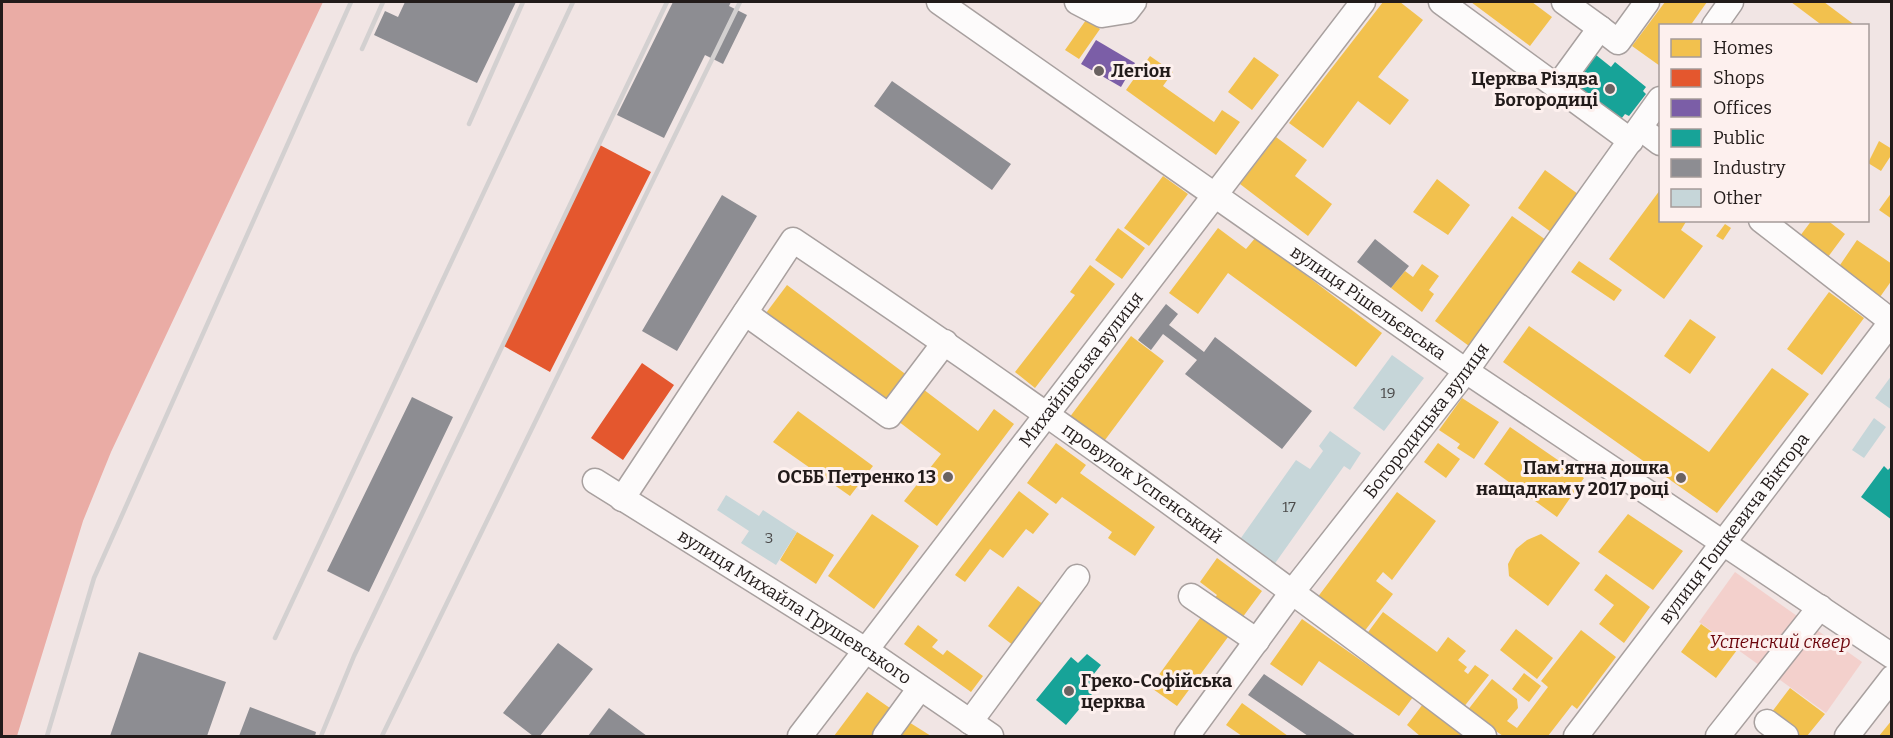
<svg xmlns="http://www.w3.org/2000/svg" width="1893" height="738" viewBox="0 0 1893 738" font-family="Bitter,serif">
<rect width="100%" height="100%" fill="#f1e5e4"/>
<path fill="#f3d0cc" d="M1735 572 1862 662 1826 713 1699 622Z"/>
<path fill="#eaaca5" d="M2 2H323L111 452 83 521 17 736H2Z"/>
<path fill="#f2c14e" d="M1383 2H1400L1423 20 1378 77 1409 100 1390 125 1358 101 1323 148 1289 123Z
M1471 2H1532L1552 17 1530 46Z
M1665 2H1707L1690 26H1660V66L1632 46Z
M1791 2H1824L1856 26H1823Z
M1086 20 1100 29 1079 59 1065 50Z
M1150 56 1173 72 1163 86 1214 122 1222 110 1240 122 1216 155 1126 90Z
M1254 57 1279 75 1252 110 1228 92Z
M1276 137 1307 160 1295 176 1332 204 1308 236 1240 184Z
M1879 141 1892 149V154L1881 171 1868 163Z
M1545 170 1578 194 1551 232 1518 208Z
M1163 176 1188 194 1149 246 1124 228Z
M1437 179 1470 205 1448 235 1413 212Z
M1660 190V220H1687L1681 230 1703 246 1664 299 1609 259Z
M1892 192V219L1879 210Z
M1512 216 1546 240 1469 346 1435 321Z
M1812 220H1827L1845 234 1828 257 1800 236Z
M1725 224 1731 228 1723 240 1716 236Z
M1118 228 1145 248 1122 279 1095 260Z
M1218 228 1246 249 1256 237 1382 333 1356 367 1228 273 1198 314 1169 293Z
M1857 240 1892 264V280L1880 297 1838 268Z
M1579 261 1622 290 1614 301 1571 272Z
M1422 264 1439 276 1429 290 1434 294 1422 312 1391 288 1405 271 1413 277Z
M1090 265 1115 284 1035 388 1015 372 1075 295 1070 292Z
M787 285 908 376 887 403 766 313Z
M1829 292 1864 318 1822 375 1787 349Z
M1690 319 1716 337 1690 374 1664 356Z
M1529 326 1709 452 1772 368 1809 394 1717 513 1503 362Z
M1131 336 1164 361 1102 444 1069 418Z
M919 386 978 431 994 409 1014 424 937 526 904 501 941 454 894 418Z
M1462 398 1499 422 1474 459 1457 448 1460 444 1439 430Z
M798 411 873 466 850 496 773 442Z
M1510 427 1584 478 1557 517 1484 464Z
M1056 443 1086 465 1080 473 1155 527 1135 556 1108 538 1112 532 1062 497 1056 504 1027 483Z
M1438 443 1460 459 1446 478 1424 462Z
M1019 491 1049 514 1033 534 1026 529 1003 558 990 549 965 582 955 575Z
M1397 492 1436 521 1392 580 1383 572 1376 581 1393 594 1360 637 1314 602Z
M872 514 919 546 874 609 828 576Z
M1628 514 1683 551 1653 590 1598 552Z
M797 532 834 555 816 584 780 560Z
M1541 534 1580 563 1548 606 1509 576 1508 564 1516 549 1527 540Z
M1217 558 1262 591 1177 706 1150 687 1217 595 1200 582Z
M1606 574 1650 607 1624 643 1599 624 1614 605 1594 590Z
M1018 586 1044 605 1014 646 988 626Z
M1383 612 1437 652 1448 637 1466 651 1458 660 1467 667 1464 671 1468 674 1475 665 1489 675 1463 708 1363 639Z
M1302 619 1413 697 1399 716 1319 661 1302 686 1270 664Z
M1701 624 1737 650 1716 678 1681 652Z
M918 625 938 640 932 647 943 655 947 650 983 676 971 692 904 644Z
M1516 629 1553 658 1537 679 1500 650Z
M1581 630 1616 657 1577 709 1572 705 1548 736H1503L1467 711 1492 679 1517 699 1518 708 1507 721 1517 728 1548 687 1541 681Z
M1524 673 1541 686 1529 702 1512 689Z
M1790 688 1825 714 1807 736H1793L1768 717Z
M867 692 897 713 881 736H834Z
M1242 703 1288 736H1242L1226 725Z
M1423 704 1467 736H1420L1407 725Z
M904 719 931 736H892Z
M1892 720V736H1879Z"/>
<path fill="#e4572e" d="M598 144 651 172 550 372 502 345Z
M642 363 674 385 623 460 591 438Z"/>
<path fill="#7b5ea7" d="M1096 40 1135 63 1121 87 1081 64Z"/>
<path fill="#17a398" d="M1591 51 1611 67 1615 62 1646 87 1643 91 1646 94 1629 116 1625 114 1618 123 1572 85Z
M1884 466 1888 470 1892 466V520L1861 497Z
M1087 654 1101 665 1093 675 1102 682 1066 725 1036 700 1071 657 1078 663Z"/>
<path fill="#8d8d92" d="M405 2H516L477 83 374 35 385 11 398 17Z
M673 2H731L729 6 747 15 723 64 705 55 664 138 617 115Z
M892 81 1011 164 992 190 874 106Z
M722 195 757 216 677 351 642 331Z
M1375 239 1409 266 1391 288 1357 262Z
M1166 304 1178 314 1169 325 1204 352 1215 337 1312 411 1282 449 1185 374 1197 360 1163 334 1151 350 1138 340Z
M412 397 453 417 369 592 327 571Z
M558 643 593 669 540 736H533L503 713Z
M139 652 226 682 207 736H110Z
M1264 674 1356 736H1308L1248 695Z
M250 707 316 732 315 736H239Z
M609 708 647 736H588Z"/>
<path fill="#c6d6d9" d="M1392 355 1424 378 1384 431 1353 408Z
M1892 375V410L1875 398Z
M1874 418 1886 427 1864 458 1852 450Z
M1330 431 1361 453 1350 470 1344 466 1271 569 1236 545 1296 460 1310 469 1323 451 1319 446Z
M726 495 759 516 763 510 797 532 776 565 741 543 749 531 717 510Z"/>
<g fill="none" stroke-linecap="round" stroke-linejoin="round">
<g stroke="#a8a09f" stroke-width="27">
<g id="minor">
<path id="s1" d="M939 2 1466 371 1892 656"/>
<path d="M1077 2 1102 15 1127 11 1134 2"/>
<path d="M1441 2 1631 141"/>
<path d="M1714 26 1731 2"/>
<path d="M1600 28 1618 42 1647 2"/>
<path d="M1557 87 1600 28 1564 2"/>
<path d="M1640 128 1660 143"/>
<path d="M1761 220 1891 321"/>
<path d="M745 313 889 416 945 342"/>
<path id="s2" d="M595 481 867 651 991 736"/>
<path id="s3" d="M622 499 793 240C1029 398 1258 564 1484 736"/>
<path d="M1191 596 1257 641"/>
<path d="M970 722 1077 577"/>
<path d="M1767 722 1786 736"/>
<path id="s4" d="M800 736 1363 2"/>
<path d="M885 736 920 688"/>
<path id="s5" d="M1187 736 1293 591 1466 371 1660 99"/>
<path id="s6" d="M1576 736 1892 321"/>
<path d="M1718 736 1820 607"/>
<path d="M1847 736 1892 678"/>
</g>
</g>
<use href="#minor" stroke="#fdfbfb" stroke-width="24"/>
<path stroke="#d3d0d0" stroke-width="4.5" d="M362 49 383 2
M469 124 523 2
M275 638 573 2
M47 736 94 578 351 2
M321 736 354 656 667 2
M382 736 740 2"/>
</g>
<g fill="#6a6261" stroke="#fdf0ee" stroke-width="2">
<circle cx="1099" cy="71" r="6"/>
<circle cx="1610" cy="89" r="6"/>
<circle cx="948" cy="477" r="6"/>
<circle cx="1681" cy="478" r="6"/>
<circle cx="1069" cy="691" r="6"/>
</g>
<g text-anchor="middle" stroke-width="6" stroke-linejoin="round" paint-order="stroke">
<g font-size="15" fill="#4b4a4a">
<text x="1388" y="398">19</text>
<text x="1289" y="512">17</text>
<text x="769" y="543">3</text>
</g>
<g font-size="18" font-weight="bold" fill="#221b1a" stroke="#fdf0ee" text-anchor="end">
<text x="1111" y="77" text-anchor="start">Легіон</text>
<text x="1598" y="85">Церква Різдва<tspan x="1598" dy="21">Богородиці</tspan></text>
<text x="1669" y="474">Пам'ятна дошка<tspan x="1669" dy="21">нащадкам у 2017 році</tspan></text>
<text x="936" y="483">ОСББ Петренко 13</text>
<text x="1081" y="687" text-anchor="start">Греко-Софійська<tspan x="1081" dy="21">церква</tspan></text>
</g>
<g font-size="18" fill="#221b1a" stroke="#fdf0ee">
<text dy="6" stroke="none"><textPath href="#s1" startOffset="524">вулиця Рішельєвська</textPath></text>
<text dy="6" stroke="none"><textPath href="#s4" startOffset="462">Михайлівська вулиця</textPath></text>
<text dy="6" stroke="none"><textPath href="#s5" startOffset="396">Богородицька вулиця</textPath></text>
<text dy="6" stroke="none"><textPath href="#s3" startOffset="736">провулок Успенський</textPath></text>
<text dy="6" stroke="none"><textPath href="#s6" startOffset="261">вулиця Гошкевича Віктора</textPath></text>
<text dy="6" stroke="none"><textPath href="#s2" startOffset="236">вулиця Михайла Грушевського</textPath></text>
</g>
<g font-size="18" font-style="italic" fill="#6c050b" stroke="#fdf0ee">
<text x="1780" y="648">Успенский сквер</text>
</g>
</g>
<rect width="1893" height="738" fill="none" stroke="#221b1a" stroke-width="6"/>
<rect x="1659" y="24" width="210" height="198" fill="#fdf0ee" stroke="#a59b99" stroke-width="1.5"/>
<rect x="1671" y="39" width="30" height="18" fill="#f2c14e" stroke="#a59b99" stroke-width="1.5"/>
<text x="1713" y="54" font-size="18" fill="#221b1a">Homes</text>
<rect x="1671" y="69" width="30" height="18" fill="#e4572e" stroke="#a59b99" stroke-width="1.5"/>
<text x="1713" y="84" font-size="18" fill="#221b1a">Shops</text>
<rect x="1671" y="99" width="30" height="18" fill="#7b5ea7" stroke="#a59b99" stroke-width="1.5"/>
<text x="1713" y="114" font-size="18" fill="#221b1a">Offices</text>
<rect x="1671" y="129" width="30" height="18" fill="#17a398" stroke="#a59b99" stroke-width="1.5"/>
<text x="1713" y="144" font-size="18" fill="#221b1a">Public</text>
<rect x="1671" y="159" width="30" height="18" fill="#8d8d92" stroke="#a59b99" stroke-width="1.5"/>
<text x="1713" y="174" font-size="18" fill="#221b1a">Industry</text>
<rect x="1671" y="189" width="30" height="18" fill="#c6d6d9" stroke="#a59b99" stroke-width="1.5"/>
<text x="1713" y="204" font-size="18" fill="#221b1a">Other</text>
</svg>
